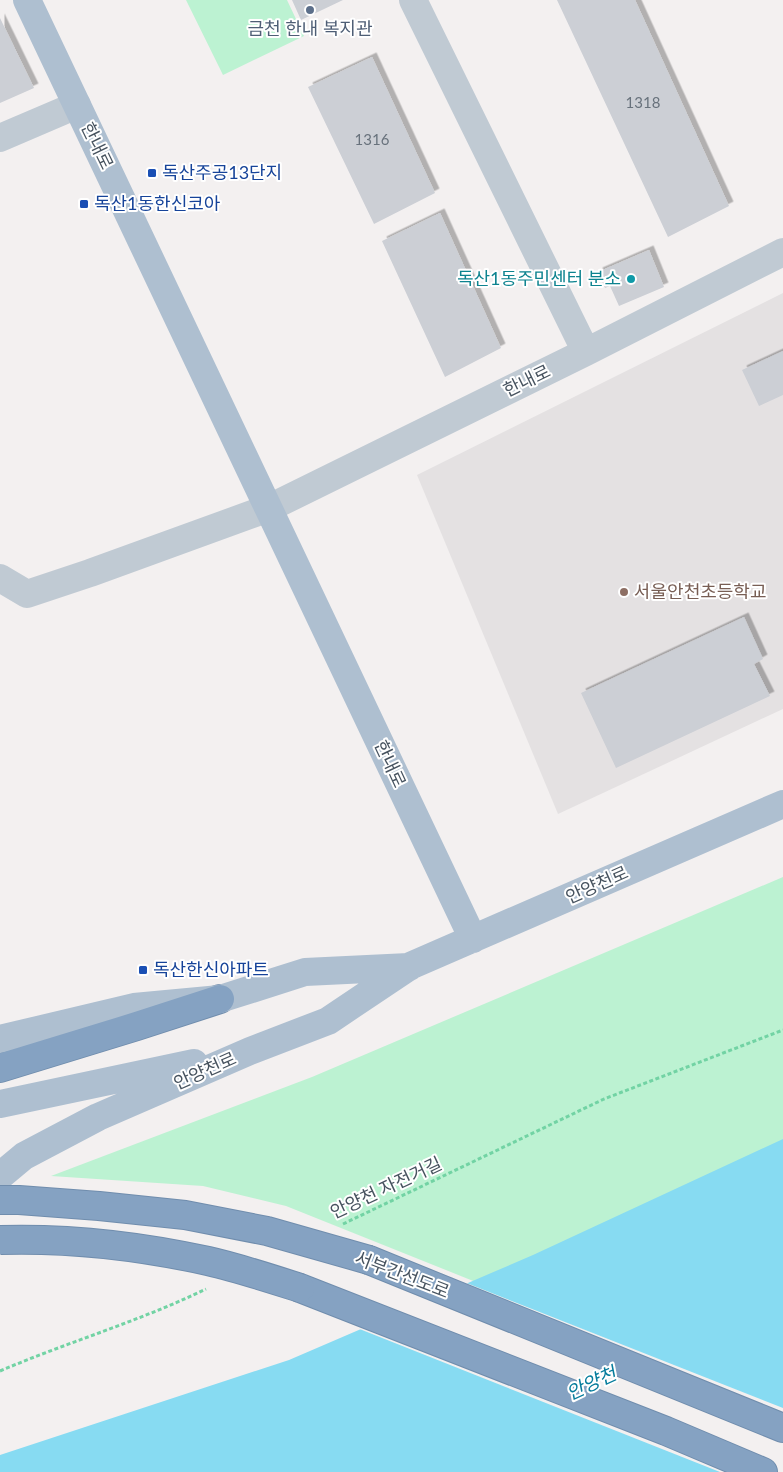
<svg xmlns="http://www.w3.org/2000/svg" width="783" height="1472" viewBox="0 0 783 1472" font-family="Lato,'Noto Sans KR',sans-serif">
<defs>
<filter id="shadow"><feDropShadow dx="4.5" dy="-4.5" stdDeviation="0" flood-color="#0004"/></filter>
</defs>
<rect width="100%" height="100%" fill="#f3f0f0"/>
<path fill="#e4e1e2" d="M783 293V709L558 814 417 475Z"/>
<path fill="#bcf2d2" d="M186 0H287L304 36 223 75Z
M783 877V1405L286 1206 203 1186 51 1176 312 1077Z"/>
<path fill="#87dbf2" d="M783 1139V1461L761 1472H0V1455L289 1360 533 1255Z"/>
<path fill="#f3f0f0" d="M464 1282 783 1408V1464L766 1472H720L357 1328Z"/>
<path fill="#cccfd5" filter="url(#shadow)" d="M292 0H343L301 20Z
M557 0H635L729 206 668 237Z
M0 18 34 88 0 103Z
M372 57 435 193 374 224 308 87Z
M440 213 501 348 445 377 382 241Z
M649 250 664 287 619 306 610 286 605 288 598 272Z
M783 351V395L759 406 742 370Z
M744 617 763 659 754 664 770 696 616 768 581 693Z"/>
<g fill="none" stroke-linecap="round" stroke-linejoin="round">
<g stroke="#708dad" stroke-width="30">
<path id="highway" d="M0 1068 137 1026 220 999
M369 1260 783 1428
M300 1288 666 1431 763 1472"/>
</g>
<path stroke="#72d3a4" stroke-width="3" stroke-dasharray="4 2.5" stroke-linecap="butt" d="M343 1224 604 1099 783 1030
M0 1371C68 1342 140 1321 206 1289"/>
<path stroke="#c0cad3" stroke-width="28" d="M413 0 586 352
M0 138 77 105
M0 578 27 594 90 573 269 508 586 352 783 252"/>
<path stroke="#aebfd0" stroke-width="28" d="M27 0 473 939
M0 1039 134 1007 220 999 305 972 409 967
M0 1104 194 1063
M0 1176 24 1156 98 1117 250 1051 328 1021 410 966 783 804"/>
<use href="#highway" stroke="#85a2c2" stroke-width="28"/>
<g stroke="#708dad" stroke-width="30" stroke-linecap="butt">
<path id="highway-bridge" d="M0 1200H19L99 1206 185 1215 267 1231 369 1260
M0 1240C70 1238 140 1246 208 1261 239 1268 269 1278 300 1288"/>
</g>
<use href="#highway-bridge" stroke="#85a2c2" stroke-width="28"/>
</g>
<circle fill="#5c6f8a" stroke="#fff" stroke-width="2" cx="310" cy="10" r="5"/>
<g fill="#1a4fb4" stroke="#fff" stroke-width="2">
<rect x="147" y="168" width="10" height="10" rx="2.5"/>
<rect x="79" y="199" width="10" height="10" rx="2.5"/>
<rect x="138" y="965" width="10" height="10" rx="2.5"/>
</g>
<circle fill="#0f9aa8" stroke="#fff" stroke-width="2" cx="631" cy="279" r="5"/>
<circle fill="#8d6e63" stroke="#fff" stroke-width="2" cx="624" cy="592" r="5"/>
<g text-anchor="middle" stroke-width="4" stroke-linejoin="round" paint-order="stroke">
<g font-size="15" fill="#68727c">
<text x="643" y="108">1318</text>
<text x="372" y="145">1316</text>
</g>
<g font-size="18" fill="#4e5e75" stroke="#fff">
<text x="310" y="35">금천 한내 복지관</text>
</g>
<g font-size="18" fill="#47535f" stroke="#fff">
<text transform="translate(97 146) rotate(64)" y="6">한내로</text>
<text transform="translate(527 381) rotate(-26)" y="6">한내로</text>
<text transform="translate(390 764) rotate(65)" y="6">한내로</text>
<text transform="translate(597 885) rotate(-24)" y="6">안양천로</text>
<text transform="translate(205 1071) rotate(-24)" y="6">안양천로</text>
<text transform="translate(386 1188) rotate(-25)" y="6">안양천 자전거길</text>
<text transform="translate(402 1275) rotate(21)" y="6">서부간선도로</text>
</g>
<g font-size="18" fill="#164399" stroke="#fff" text-anchor="start">
<text x="162" y="179">독산주공13단지</text>
<text x="94" y="210">독산1동한신코아</text>
<text x="153" y="976">독산한신아파트</text>
</g>
<g font-size="18" fill="#0d838f" stroke="#fff" text-anchor="end">
<text x="621" y="285">독산1동주민센터 분소</text>
</g>
<g font-size="18" fill="#785e54" stroke="#fff" text-anchor="start">
<text x="634" y="598">서울안천초등학교</text>
</g>
<g font-size="19" font-style="italic" fill="#057c9c" stroke="#fff">
<text transform="translate(591 1383) rotate(-25)" y="7">안양천</text>
</g>
</g>
</svg>
